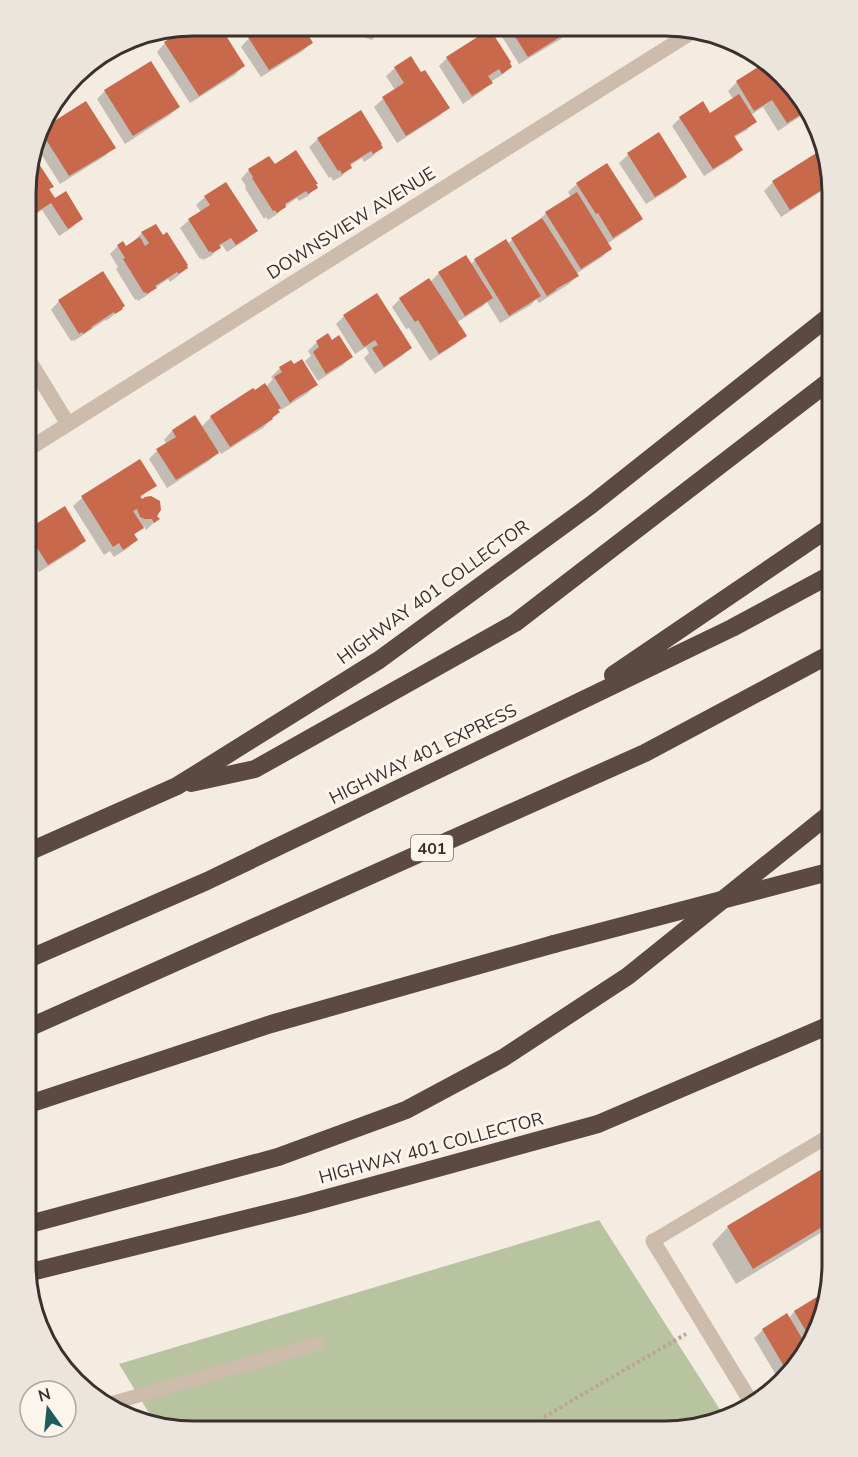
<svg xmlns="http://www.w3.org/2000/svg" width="858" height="1457" viewBox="0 0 858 1457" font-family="'Nunito Sans',sans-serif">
<rect width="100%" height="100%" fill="#f4ebe1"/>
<path fill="#b8c4a0" d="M599 1220 726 1419 665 1431 171 1430 155 1423 119 1364Z"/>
<path fill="#0003" d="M208 26H218L243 66 235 75 190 103 157 52 165 43 192 36Z
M269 26H301L311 42 303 51 261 77 241 47 249 38Z
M347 26 382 27 380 31 372 40 345 31Z
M496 27 567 28 569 30 561 39 519 64Z
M447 58 510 67 502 75 490 82 482 91 463 104 439 66Z
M767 63 775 67 807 112 778 131 763 107 751 115 755 121 747 130 733 138 741 150 733 158 704 176 672 126 680 118 710 115 734 100 728 91 737 82Z
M395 68 421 74 448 108 439 116 397 143 374 107 383 99 395 90 386 76Z
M105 91 178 107 170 115 125 144 97 99Z
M41 131 114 147 105 156 60 184 35 144 39 133Z
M659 135 685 176 677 185 646 204 619 163 628 155Z
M318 139 381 148 373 156 364 162 362 158 349 166 350 167 342 176 333 181 331 177 329 178 309 147Z
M821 152 826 161 831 185 781 217 764 191 773 182Z
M32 155 52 187 48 191 54 200 81 218 73 227 59 236 42 210 29 219 27 217V172Z
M607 165 641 219 632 227 607 244 610 249 602 257 576 274 577 276 569 284 539 303 536 299 531 305 500 323 487 302 483 306 456 323 465 336 456 344 430 361 409 328 406 329 392 307 400 299 430 282 439 273 470 265 475 260 505 241 507 244 512 240 538 222V221L546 213 571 197 568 192 577 184Z
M274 166 316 187 308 196 299 201 297 198 284 207 276 215 268 220 266 217 264 219 245 188 246 186 241 179 249 170Z
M205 197 256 231 247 239 227 252 222 245 211 256 203 260 202 258 200 259 180 228 189 220 201 212 196 205Z
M142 233 186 268 178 276 170 282 168 279 155 288 146 296 138 301 137 299 135 300 116 269 118 267 110 254 118 246 125 249Z
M59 301 121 309 106 321 105 320 74 341 73 340 71 341 51 310Z
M344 316 410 348 402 356 375 374 364 358 369 353 366 347 355 354 336 324Z
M328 335 332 342 351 357 343 365 318 381 305 361 311 356 308 351 316 343Z
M280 368 316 384 308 393 281 410 280 407 277 410 278 412 263 428 221 454 219 451 209 461 167 488 149 459 157 451 167 444 164 440 172 431 195 417 201 427 211 417 266 387 273 379 271 377Z
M139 461 155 485 140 498 158 519 146 530 144 526 133 536 136 540 128 548 114 557 110 551 104 555 73 506 82 498Z
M64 508 84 541 76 549 39 572 26 552V532Z
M832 1165V1226L736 1284 712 1244 728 1227Z
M820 1297 822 1301 798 1366 779 1380 754 1338 763 1330 789 1318 794 1312Z"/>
<path fill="#c8694b" d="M189 26 193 34 206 26H220L245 66 199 96 164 42Z
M266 26H303L313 43 269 70 248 37Z
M509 27 569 28 571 30 528 57Z
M490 29 511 62 510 63 512 67 502 74 499 69 488 76 493 83 472 96 446 57Z
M411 56 421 72 425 70 450 108 406 136 382 97 404 83 394 67Z
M151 61 180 107 133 136 104 90Z
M766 62 775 67 807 111 787 123 772 100 754 111 736 81Z
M739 94 757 122 734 136 743 150 713 169 679 117 703 101 710 113Z
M86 101 116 148 69 176 40 130Z
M361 110 382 144H381L383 148 373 154 371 151 350 164 352 168 342 174 340 170 338 171 317 138Z
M659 132 687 177 655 197 627 153Z
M296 150 318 184H316L318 188 308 194 306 191 285 204 286 207 277 213 275 210 273 211 252 178 253 177 248 169 269 156 275 164Z
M821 150 825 157 831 184 790 210 772 181Z
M32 153 54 187 49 189 55 198 66 191 83 219 68 229 51 203 37 212 31 202 27 204V172Z
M607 163 643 219 613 238 598 213 596 214 576 183Z
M226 182 258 231 236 245 231 238 219 245 221 248 212 253 211 251 209 252 188 219 210 205 204 196Z
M577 192 612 249 581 269 545 212Z
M542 218 579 276 556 289V290L547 296 511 238Z
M156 224 163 235 167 232 188 265 187 266 188 268 179 274 177 272 155 286 157 288 147 294 146 292 144 293 123 259 125 258 117 245 123 241 126 246 140 237 145 246 149 243 141 232Z
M506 239 541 296 509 316 474 259Z
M466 255 493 298 465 316 438 272Z
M103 271 125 306 122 308 123 309 115 314 114 312 91 327 92 328 83 334 82 332 79 334 58 300Z
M429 278 467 336 439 354 418 320 415 322 399 298Z
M377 293 412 348 384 367 372 348 378 345 375 340 364 347 343 315Z
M328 333 332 340 339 335 353 357 326 374 313 352 319 347 316 341Z
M302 359 318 385 296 398 290 403 274 377 282 372 279 367 291 360 294 364Z
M265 383 281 408 278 410 280 412 272 418 273 419 230 447 210 416 253 388 255 390Z
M195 415 219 453 176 480 156 449 176 437 172 430Z
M140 459 157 486 140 496 142 499 145 497 151 496 160 501 161 510 157 516 160 519 154 523 152 519H145L140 517 137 509 133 511 144 528 134 534 138 540 123 550 119 543 113 547 81 496Z
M65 506 86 541 48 565 26 530Z
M26 563 34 575 26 579Z
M26 584 34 596 32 597 35 602 26 607Z
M832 1163V1221L753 1269 727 1226Z
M820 1295 823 1300 809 1336 794 1311Z
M787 1313 806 1345 798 1366 788 1373 762 1329Z"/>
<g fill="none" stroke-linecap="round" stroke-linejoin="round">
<path stroke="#b9a596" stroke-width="4" stroke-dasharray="3 3" stroke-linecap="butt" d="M544 1417 686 1334"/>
<path stroke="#cdbbac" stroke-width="14" d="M653 1241 832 1134
M109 1404 317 1344"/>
<path stroke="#cdbbac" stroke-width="15" d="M27 357 68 424
M27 450 697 29
M653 1241 751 1402"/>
<path stroke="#5c4a42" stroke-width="18" d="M613 675 832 526
M191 783 255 769 515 623 832 379
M26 853 177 786 379 660 591 505 832 314
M26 960 207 881 732 628 832 574
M26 1029 645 753 832 653
M26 1105 271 1024 554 944
M26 1225 278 1157 406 1110 503 1058 628 976 832 812
M27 1273 302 1205 598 1124 832 1024"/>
<path stroke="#5c4a42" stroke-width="18" d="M554 944 832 871"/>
</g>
<g text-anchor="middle" stroke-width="6" stroke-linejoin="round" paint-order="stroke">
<rect fill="#fbf5ee" stroke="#756b66" stroke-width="1.5" x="411" y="835" width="42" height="26" rx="4.5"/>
<g font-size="16" font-weight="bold" fill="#3b302b">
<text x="432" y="854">401</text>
</g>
<g font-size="18" fill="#3b302b" stroke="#fbf5ee">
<text transform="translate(351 223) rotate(-32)" y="6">DOWNSVIEW AVENUE</text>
<text transform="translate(433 592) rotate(-36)" y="6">HIGHWAY 401 COLLECTOR</text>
<text transform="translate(423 754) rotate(-26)" y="6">HIGHWAY 401 EXPRESS</text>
<text transform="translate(431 1148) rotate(-15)" y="6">HIGHWAY 401 COLLECTOR</text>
</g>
</g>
<path d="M0 0H858V1457H0ZM193 36H665A157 157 0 0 1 822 193V1264A157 157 0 0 1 665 1421H193A157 157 0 0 1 36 1264V193A157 157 0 0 1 193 36Z" fill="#ece5de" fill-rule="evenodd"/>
<path fill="none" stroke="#3b302b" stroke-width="3" d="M193 36H665A157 157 0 0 1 822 193V1264A157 157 0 0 1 665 1421H193A157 157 0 0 1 36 1264V193A157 157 0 0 1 193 36Z"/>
<g transform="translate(48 1409) rotate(345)"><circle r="28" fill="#fbf5ee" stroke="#aea6a0" stroke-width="1.5"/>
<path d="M0-4.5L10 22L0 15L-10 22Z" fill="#1f5a5e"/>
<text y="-9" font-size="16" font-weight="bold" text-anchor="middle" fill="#3b302b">N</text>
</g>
</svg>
